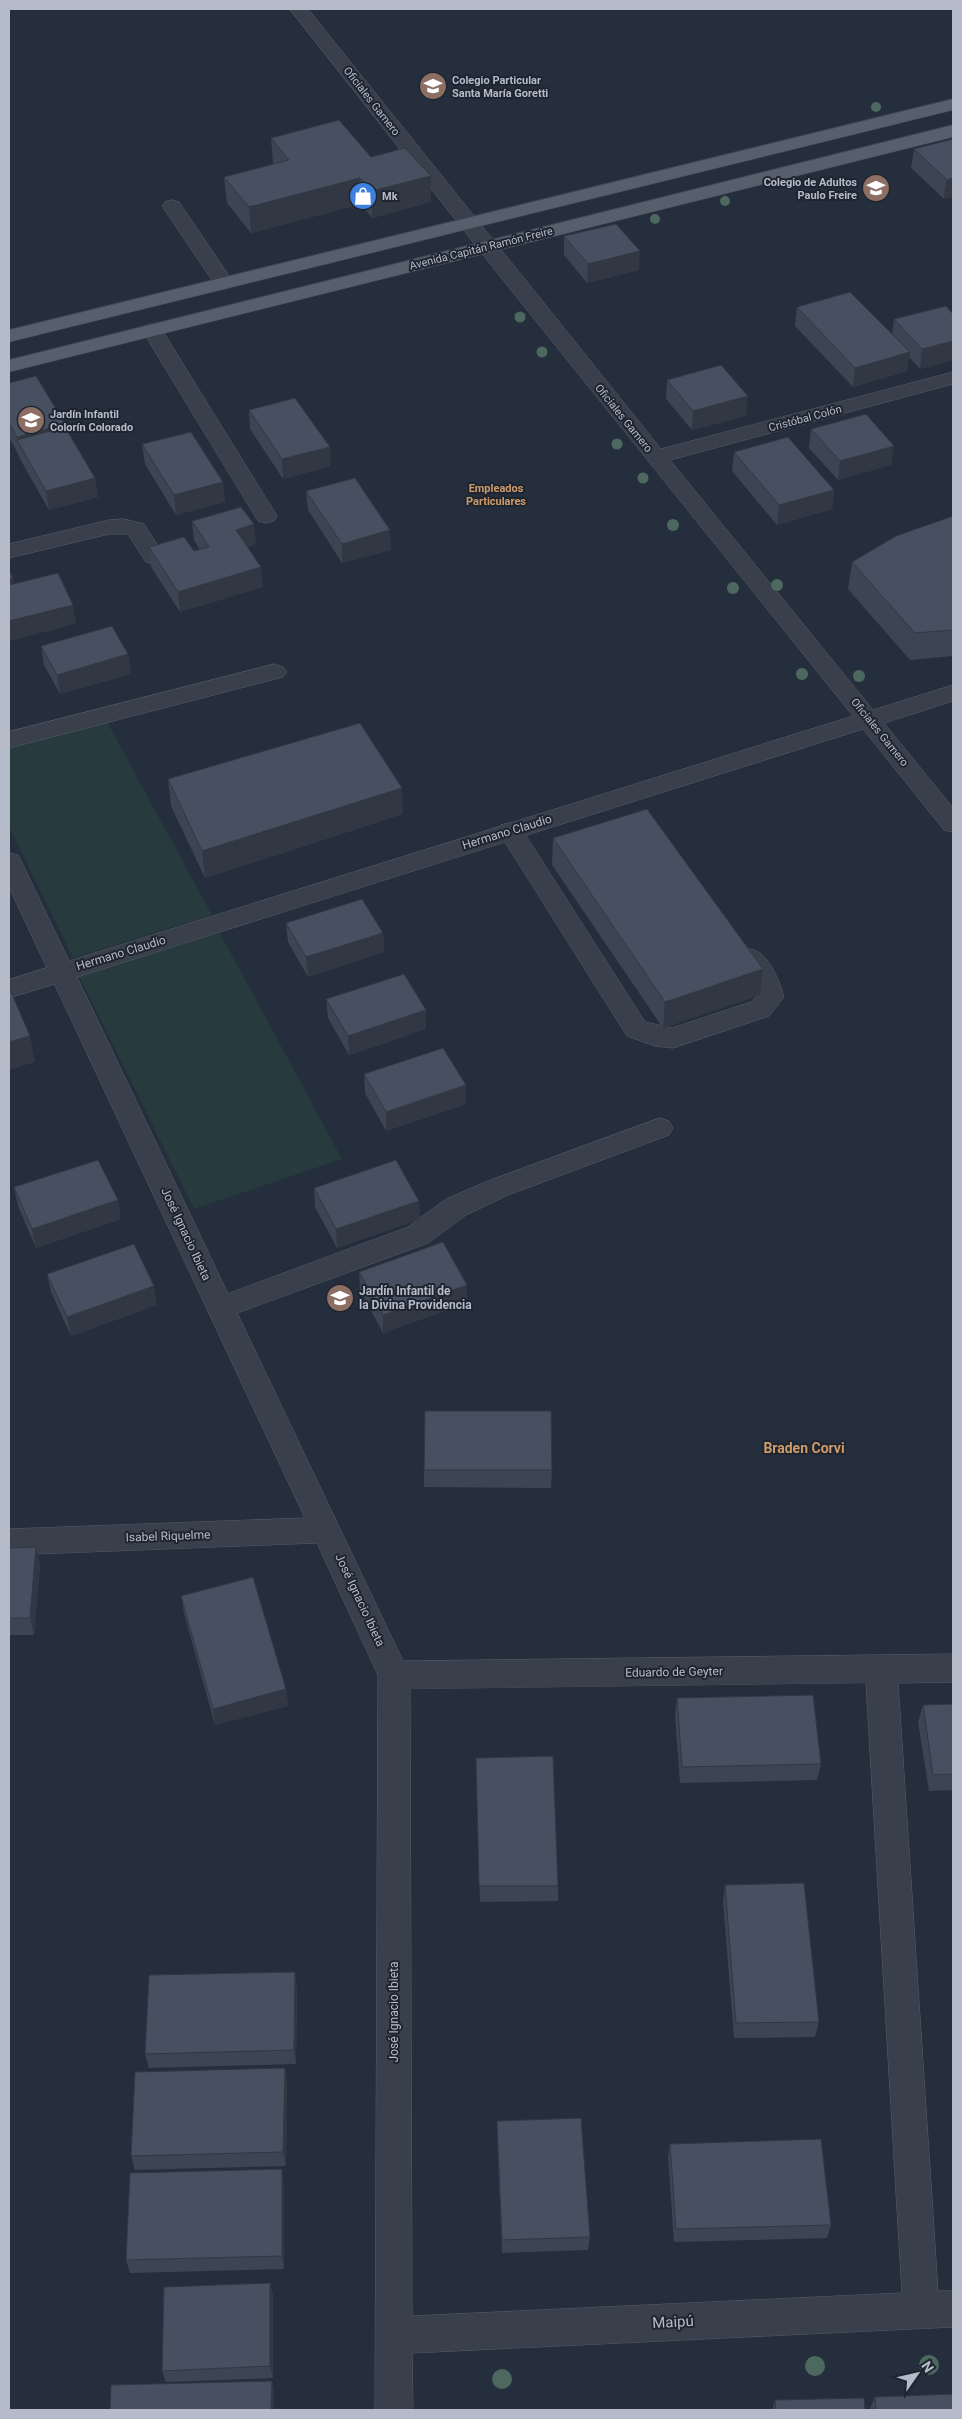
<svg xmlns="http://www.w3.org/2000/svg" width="962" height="2419" viewBox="0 0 962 2419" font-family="Roboto,sans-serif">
<rect width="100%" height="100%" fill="#252e3c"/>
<path fill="#273a3d" d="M106 720 212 915 73 958 9 827V748Z
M220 933 342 1159 194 1209 79 976Z"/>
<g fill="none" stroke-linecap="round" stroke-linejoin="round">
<g stroke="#575e6a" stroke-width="1">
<path id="lane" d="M172 200 179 202 234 283 231 287 224 289 217 287 214 283 162 206 165 202Z
M152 324 159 326 162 330 277 516 274 521 266 523 258 521 255 516 142 330 145 326Z
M124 519 144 524 165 557 162 562 154 564 146 562 128 534H109L9 558V544L109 520Z
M275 664 283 667 287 672 283 677 9 748V732Z
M510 823 519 825 645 1022 672 1028 751 1002 758 995 754 982 736 956 740 950C765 942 778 977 784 997L769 1016 673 1048 655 1046 627 1036 498 831 501 825Z
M62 963 71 965 75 972 71 979 9 998V980Z
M660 1118 669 1121 673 1128 669 1135 508 1195 466 1215 428 1243 221 1319 211 1316 207 1308 211 1300 408 1227 446 1199 488 1181Z"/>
</g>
<g stroke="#575e6a" stroke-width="1">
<path id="street" d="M290 9H308L661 449 953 372V384L670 460 873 710 953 685V701L884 723 953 808V832L944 830 863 729 77 977 403 1661 953 1654V1682L898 1683 938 2291H953V2327L412 2353 413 2410H375L378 1675 317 1543 9 1555V1529L305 1518 9 887V853L18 855 21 861 69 961 853 716 499 275ZM866 1683 902 2293 412 2316 410 1689Z"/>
</g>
<g stroke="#424955" stroke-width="1">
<path id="primary" d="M953 99V110L9 342V330Z
M953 125V137L9 372V360Z"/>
</g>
<use href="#lane" fill="#39404c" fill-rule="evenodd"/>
<use href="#street" fill="#39404c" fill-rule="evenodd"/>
<use href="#primary" fill="#575f6c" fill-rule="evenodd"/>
</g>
<g fill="#4d685e">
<circle cx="876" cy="107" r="5"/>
<circle cx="725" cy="201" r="5"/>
<circle cx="655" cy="219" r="5"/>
<circle cx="520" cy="317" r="5.5"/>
<circle cx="542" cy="352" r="5.5"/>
<circle cx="617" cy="444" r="5.5"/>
<circle cx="643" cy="478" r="5.5"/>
<circle cx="673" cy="525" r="6"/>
<circle cx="777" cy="585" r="6"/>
<circle cx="733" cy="588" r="6"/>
<circle cx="802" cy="674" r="6"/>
<circle cx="859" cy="676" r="6"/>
<circle cx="929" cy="2365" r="10"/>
<circle cx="815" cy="2366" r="10"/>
<circle cx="502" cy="2379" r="10"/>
</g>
<path fill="#3c4553" d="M271 138 371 157 431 202 372 218 361 204 251 233 227 203 224 177 273 164Z
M953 139 944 199 911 168 914 149Z
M564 236 639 270 587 283 564 255Z
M797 307 892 335 894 319 953 314V360L920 369 909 357 907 371 853 387 795 326Z
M667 380 746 416 692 430 666 399Z
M9 383 65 424V427L95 478 98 497 49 510 20 459 19 456 9 437Z
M249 410 331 466 283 479 250 429Z
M811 429 891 465 838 480 809 448Z
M142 444 223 482 225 502 176 515 145 464Z
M734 452 834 490 832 509 777 525 732 471Z
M306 491 391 550 342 563 308 510Z
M953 516V656L910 660 848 589 852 562Z
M192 521 256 544 247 547 263 587 180 612 151 567 149 547 194 551 200 550 194 540Z
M41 646 128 654 131 674 60 694 44 665Z
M168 779 403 814 205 878 171 806Z
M553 838 763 969 760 995 663 1028 552 865Z
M286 923 383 933 384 952 308 977 288 942Z
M326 999 426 1010V1029L349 1055 328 1018Z
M364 1074 466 1085V1104L386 1131 365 1093Z
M14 1187 121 1219 36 1248 18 1206Z
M314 1188 419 1201 420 1219 337 1248 315 1207Z
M359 1272 467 1285V1303L383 1333 360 1290Z
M47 1274 157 1305 71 1336 51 1292Z
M424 1470H552L551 1488 424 1487Z
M9 1548 40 1564 34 1635H9Z
M181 1596 286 1689 288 1706 215 1725 184 1613Z
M677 1698 821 1764 817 1780 680 1783 675 1715Z
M953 1704V1790L929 1791 918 1722 923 1705Z
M476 1758 558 1886V1901L480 1902Z
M725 1885 819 2022 815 2037 734 2038 723 1901Z
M297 1986 296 2064 149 2068 145 2054Z
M285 2068 287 2083 286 2166 135 2170 131 2156Z
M497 2121 590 2237 588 2250 502 2253 497 2135Z
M670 2144 831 2225 827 2238 674 2242 668 2157Z
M284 2183V2269L130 2273 126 2260Z
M270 2283 273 2296V2378L166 2382 162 2371Z
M875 2397 953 2410H870V2408Z
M775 2400 865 2410H772Z"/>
<path fill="#313843" d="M431 176V202L372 218 371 191Z
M360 178 361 204 251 233 249 207Z
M953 178V197L944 199 947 180Z
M640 251 639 270 587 283 588 264Z
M953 341V360L920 369 922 349Z
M910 352 907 371 853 387 855 368Z
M748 396 746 416 692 430 693 411Z
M65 424 68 444 17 440V437Z
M894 446 891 465 838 480 840 461Z
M330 447 331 466 283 479 282 459Z
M95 478 98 497 49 510 46 491Z
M223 482 225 502 176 515 174 495Z
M834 490 832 509 777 525 779 505Z
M254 524 256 544 237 550 236 530Z
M390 530 391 550 342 563V544Z
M261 567 263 587 180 612 178 592Z
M13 578 16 598 9 600V579Z
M73 605 76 624 9 641V621Z
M128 654 131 674 60 694 57 675Z
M402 788 403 814 205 878 202 851Z
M383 933 384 952 308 977 306 957Z
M763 969 760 995 663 1028 665 1002Z
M426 1010V1029L349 1055 348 1036Z
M30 1036 35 1062 9 1070V1042Z
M466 1085V1104L386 1131V1112Z
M118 1200 121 1219 36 1248 32 1229Z
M419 1201 420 1219 337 1248 336 1229Z
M467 1285V1303L383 1333V1315Z
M154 1286 157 1305 71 1336 67 1317Z
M36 1547 40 1564 34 1635 30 1618Z
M286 1689 288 1706 215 1725 213 1709Z
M295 1972 297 1986 296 2064 294 2050Z
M285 2068 287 2083 286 2166 283 2152Z
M282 2169 284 2183V2269L282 2256Z
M270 2283 273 2296V2378L270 2366Z
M272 2381 274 2392V2410H271Z"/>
<path fill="#465060" stroke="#313843" d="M339 120 371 157 405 148 431 176 371 191 360 178 249 207 224 177 289 160 271 138Z
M953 139V178L947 180 914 149Z
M616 224 640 251 588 264 564 236Z
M850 292 910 352 855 368 797 307Z
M946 306 953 314V341L922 349 894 319Z
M721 365 748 396 693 411 667 380Z
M36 376 65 424 17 437 9 423V383Z
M295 398 330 447 282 459 249 410Z
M866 414 894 446 840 461 811 429Z
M65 427 95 478 46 491 17 440Z
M191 432 223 482 174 495 142 444Z
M788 437 834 490 779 505 734 452Z
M355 478 390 530 342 544 306 491Z
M241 507 254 524 236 530 261 567 178 592 149 547 184 537 194 551 209 547 192 521Z
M953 516V630L915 633 852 562 896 536Z
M9 570 13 578 9 579Z
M58 573 73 605 9 621V585Z
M112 626 128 654 57 675 41 646Z
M360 723 402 788 202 851 168 779Z
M647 809 763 969 665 1002 553 838Z
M362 899 383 933 306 957 286 923Z
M404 974 426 1010 348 1036 326 999Z
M9 987 30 1036 9 1042Z
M443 1048 466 1085 386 1112 364 1074Z
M98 1160 118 1200 32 1229 14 1187Z
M396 1160 419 1201 336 1229 314 1188Z
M443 1242 467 1285 383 1315 359 1272Z
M134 1244 154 1286 67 1317 47 1274Z
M425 1411H551L552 1470H424Z
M36 1547 30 1618H9V1548Z
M253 1577 286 1689 213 1709 181 1596Z
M813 1695 821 1764 682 1767 677 1698Z
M953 1704V1774L933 1775 923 1705Z
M553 1756 558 1886H479L476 1758Z
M804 1883 819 2022 736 2023 725 1885Z
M295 1972 294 2050 145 2054 149 1975Z
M285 2068 283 2152 131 2156 135 2072Z
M581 2118 590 2237 502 2240 497 2121Z
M821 2139 831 2225 676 2229 670 2144Z
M282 2169V2256L126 2260 130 2173Z
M270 2283V2366L162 2371 164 2287Z
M272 2381 271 2410H110L111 2385Z
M953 2394V2410H876L875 2397Z
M864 2398 865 2410H776L775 2400Z"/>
<defs>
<g id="school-disc" transform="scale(1.4375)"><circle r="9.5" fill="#8d6e63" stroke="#1e2531"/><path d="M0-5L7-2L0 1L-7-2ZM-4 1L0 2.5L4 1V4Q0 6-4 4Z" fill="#fff"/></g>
<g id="shop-disc" transform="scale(1.4375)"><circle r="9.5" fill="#3f7fe0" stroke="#1e2531"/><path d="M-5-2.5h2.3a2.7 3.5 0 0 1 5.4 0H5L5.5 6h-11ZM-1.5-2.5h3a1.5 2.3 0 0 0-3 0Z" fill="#fff"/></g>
</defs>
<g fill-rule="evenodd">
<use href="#school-disc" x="433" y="86"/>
<use href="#school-disc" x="876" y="188"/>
<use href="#shop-disc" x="363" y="196"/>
<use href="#school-disc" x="31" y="420"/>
<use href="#school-disc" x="340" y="1298"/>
</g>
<g text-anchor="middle" stroke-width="4" stroke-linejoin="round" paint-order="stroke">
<g font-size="11" font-weight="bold" fill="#b5bbc8" stroke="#1e2531" text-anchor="start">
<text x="452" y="84">Colegio Particular<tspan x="452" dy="13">Santa María Goretti</tspan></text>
<text x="857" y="186" text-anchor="end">Colegio de Adultos<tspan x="857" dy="13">Paulo Freire</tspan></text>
<text x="382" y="200">Mk</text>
<text x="50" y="418">Jardín Infantil<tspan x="50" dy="13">Colorín Colorado</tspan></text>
</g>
<g font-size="11" fill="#b5bbc8" stroke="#1e2531">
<text transform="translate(372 101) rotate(52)" y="4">Oficiales Gamero</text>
<text transform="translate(481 248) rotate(-14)" y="4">Avenida Capitán Ramón Freire</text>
<text transform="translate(624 418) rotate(51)" y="4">Oficiales Gamero</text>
<text transform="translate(805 418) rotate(-15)" y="4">Cristóbal Colón</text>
<text transform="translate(880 732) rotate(51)" y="4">Oficiales Gamero</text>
</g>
<g font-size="11" font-weight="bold" fill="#cf9a69" stroke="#1e2531">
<text x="496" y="492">Empleados<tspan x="496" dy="13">Particulares</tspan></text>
</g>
<g font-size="12" fill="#b5bbc8" stroke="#1e2531">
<text transform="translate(507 832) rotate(-17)" y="4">Hermano Claudio</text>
<text transform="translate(121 953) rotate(-17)" y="4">Hermano Claudio</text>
<text transform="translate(186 1234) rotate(65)" y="4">José Ignacio Ibieta</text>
<text transform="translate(168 1536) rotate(-2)" y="4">Isabel Riquelme</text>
<text transform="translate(360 1600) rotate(65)" y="4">José Ignacio Ibieta</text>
<text transform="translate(674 1672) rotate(-1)" y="4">Eduardo de Geyter</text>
<text transform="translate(394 2012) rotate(-90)" y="4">José Ignacio Ibieta</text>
</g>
<g font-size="12" font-weight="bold" fill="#b5bbc8" stroke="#1e2531" text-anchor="start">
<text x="359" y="1295">Jardín Infantil de<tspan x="359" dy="14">la Divina Providencia</tspan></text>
</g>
<g font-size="14" font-weight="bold" fill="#cf9a69" stroke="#1e2531">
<text x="804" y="1453">Braden Corvi</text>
</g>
<g font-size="15" fill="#b5bbc8" stroke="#1e2531">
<text transform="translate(673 2322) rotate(-3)" y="5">Maipú</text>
</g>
</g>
<rect width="962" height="2419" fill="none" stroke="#b5bbc8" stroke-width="20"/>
<g transform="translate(917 2374) rotate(56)" stroke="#1e2531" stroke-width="4" paint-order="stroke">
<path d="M0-4L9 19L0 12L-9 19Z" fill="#b5bbc8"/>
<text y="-8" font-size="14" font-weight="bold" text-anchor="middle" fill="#b5bbc8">N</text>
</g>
</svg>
